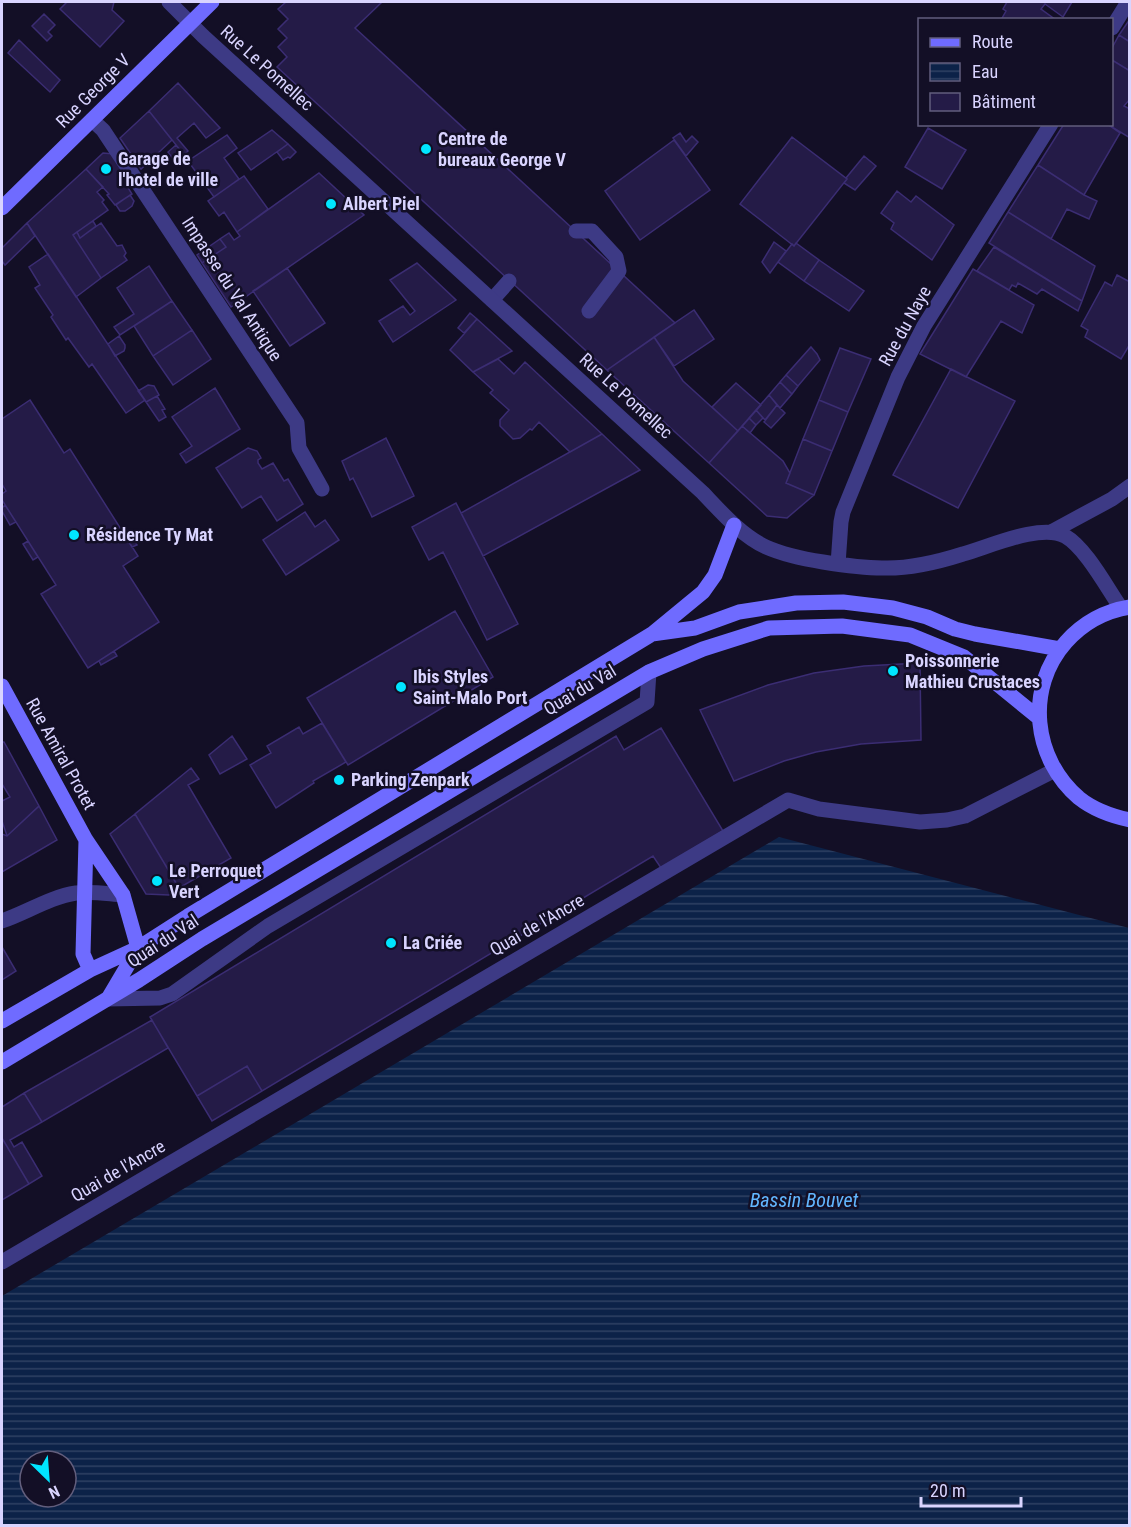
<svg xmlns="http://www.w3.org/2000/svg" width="1131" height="1527" viewBox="0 0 1131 1527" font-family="'Roboto Condensed',sans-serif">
<defs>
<pattern id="water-rules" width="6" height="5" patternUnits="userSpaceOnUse" patternTransform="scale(1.5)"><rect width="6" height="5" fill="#0c2248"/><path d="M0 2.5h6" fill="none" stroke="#2f4163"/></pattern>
</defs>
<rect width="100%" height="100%" fill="#130f26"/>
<path fill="url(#water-rules)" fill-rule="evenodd" d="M779 837 1129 928V1525H2V1296ZM30 1461H66V1497H30Z"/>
<path fill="#241b47" stroke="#3b2d73" stroke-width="1.5" d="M67 2H114L112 10 124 21 100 47 60 9Z
M286 2H382L355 28 675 323 607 370 277 67 287 57 278 47 287 38 278 29 288 19 278 9Z
M1007 2H1072L1063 17 1045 4 1041 9 1056 20H1001L1006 11 1003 9Z
M44 14 55 25 48 32 52 36 47 41 32 26Z
M1130 19V42L1119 35Z
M1119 35 1130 42V71L1112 60V48Z
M19 40 60 80 50 92 8 53Z
M1112 60 1130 71V99L1124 106 1130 109V138L1107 124H1112Z
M178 83 220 128 206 138 194 123 177 138 188 151 184 155 149 111Z
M149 111 172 140 141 169 120 138Z
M1064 124H1107L1120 133 1084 195 1038 165Z
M928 128 966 150 942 189 905 167Z
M272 130 288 144 251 170 238 153Z
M680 133 686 142 692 136 698 142 686 156 673 138Z
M227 135 237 148 224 158 239 179 214 197 188 161Z
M792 137 847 179 794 246 740 204Z
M674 140 710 190 640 240 605 191Z
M288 144 296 152 290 158 288 157 283 160 277 152Z
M176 145 184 155 175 162 168 152Z
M103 153 114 154 130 179 125 183 132 194 115 205 107 195 109 194 86 169Z
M864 156 876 166 855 190 844 183 847 179 846 178Z
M1038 165 1084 195 1097 201 1089 219 1067 209 1051 239 1008 212Z
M86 169 103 187 97 192 104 200 102 202 108 210 73 235 101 278 76 297 27 223Z
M319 173 364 215 231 307 202 263 226 247 220 239 229 233 234 240 240 236 237 232Z
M244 176 268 209 237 232 224 212 219 216 208 201Z
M897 191 911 202 916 196 954 225 932 260 891 229 894 223 881 213Z
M130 195 134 201 132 206 125 211H120L116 205Z
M1008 212 1095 266 1082 301 989 243Z
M93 221 96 226 80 238 77 232Z
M27 223 35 236 5 265 2 261V248Z
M101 223 117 246 122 245 126 253 124 256 127 260 101 278 73 235 77 232 80 238Z
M220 239 226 247 202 263 197 255Z
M774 242 786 251 770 273 762 262Z
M796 243 819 260 804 281 778 262 792 244 794 246Z
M994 247 1082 301 1078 311 1042 289 1037 294 1018 283 1016 287 1012 285 1009 290 977 271Z
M48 254 145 400 126 413 92 364 89 367 68 338 66 340 51 317 53 315 35 288 40 285 29 267Z
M819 260 864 291 849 311 804 281Z
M417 263 456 300 393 342 379 321 403 306 410 315 415 311 390 280Z
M149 266 172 301 120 335 114 327 134 314 117 288Z
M287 268 325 323 290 346 253 291Z
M973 269 1034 305 1022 333 1001 321 966 377 920 354Z
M1117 275 1130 282V344L1121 359 1085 337 1088 330 1081 326 1105 282 1112 286Z
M172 301 192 330 153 356 134 326Z
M694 310 714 339 674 366 654 337Z
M470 313 477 319 464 333 458 328Z
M477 319 512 351 473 372 450 350Z
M192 330 211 359 173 385 153 356Z
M119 336 125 345V348L124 351 115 356 108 344Z
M654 337 683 381 738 431 709 463 607 370Z
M811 347 817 354 820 360 798 386 786 375Z
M840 348 871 359 848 412 819 400Z
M498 359 514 374 525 362 602 434 570 452 539 422 532 430 530 429 520 438 513 439 500 426V420L509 410 490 393 493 390 473 372Z
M951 369 1015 401 958 508 893 475Z
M786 375 798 386 792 394 780 382Z
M780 382 792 394 780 408 769 395Z
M736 383 761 405 738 431 712 407Z
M148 385 154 386 159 395 146 402 138 391Z
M215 388 240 429 186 463 180 454 192 446 172 417Z
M769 395 777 405 765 420 756 410Z
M157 396 165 409 162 410 166 417 159 421 146 402Z
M30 400 64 453 70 449 138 556 123 566 159 622 88 668 41 594 56 585 2 500V494L6 491 2 484V419Z
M819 400 848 412 832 451 803 439Z
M777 405 785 413 771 428 764 422Z
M756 410 763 418 756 425 749 418Z
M749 418 756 425 750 433 742 426Z
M742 426 783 461 790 473 786 483 814 495 787 518 767 516 709 463Z
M602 434 640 470 483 556 461 513Z
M386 438 414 496 372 517 353 478 350 480 342 461Z
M803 439 832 451 814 495 786 483Z
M248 448 257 451 261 458 258 460V463L262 469 273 463 284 481 288 479 303 504 277 521 261 496 242 508 216 468Z
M456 503 518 624 487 640 443 552 429 560 412 527Z
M5 505 16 522 10 525 2 511V508Z
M305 512 315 527 325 520 339 540 286 575 263 540Z
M125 527 137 545 132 547 121 530Z
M28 541 38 557 33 560 23 544Z
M455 611 493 677 348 765 307 698Z
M114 651 117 656 101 665 99 661Z
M920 663 921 740 861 744 816 752 784 761 734 781 700 710 768 685 814 673 864 666Z
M322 723 346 762 313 781 314 783 276 808 250 765 271 753 267 746 299 727 303 734Z
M661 728 723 831 661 868 653 856 262 1091 247 1066 197 1096 150 1017 616 736 624 750Z
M232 736 247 759 220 774 209 755Z
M2 742H4L39 806 7 836 2 821V801L10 797 2 784Z
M191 768 199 779 188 785 231 858 179 888 135 814Z
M39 806 57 840 2 872V834L7 836Z
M135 814 179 888 169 895 146 894 110 834Z
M2 947 16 971 2 980Z
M152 1020 168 1048 42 1122 24 1093Z
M247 1066 262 1091 212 1121 197 1096Z
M24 1093 42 1122 10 1140 14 1147 22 1142 42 1176 29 1184 2 1138V1107Z
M2 1138 29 1184 2 1200Z"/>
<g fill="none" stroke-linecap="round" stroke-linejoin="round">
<path stroke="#3d3a85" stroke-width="15" d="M92 120 103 130 297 423 299 448 322 489
M576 231H592L616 257 619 271 589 311
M492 300 509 281
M107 999 160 998 172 994 268 926 647 702 649 672
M2 1262 788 800 819 809 920 822 947 820 965 816 1055 770"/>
<path stroke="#3d3a85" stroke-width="15" d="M169 2 203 36 703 493C721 512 742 536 766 547 784 555 804 559 823 562 842 565 863 568 882 568 909 569 938 562 963 554 989 547 1040 523 1065 536 1086 548 1107 588 1121 608
M1112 28 1128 2
M1051 532 1112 499 1130 486
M838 564 841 522 843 512 898 377 924 326 1051 124
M2 921C26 913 50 897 76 893 92 891 108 894 123 895"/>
<path stroke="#6f6bff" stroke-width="15" d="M2 208 212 2
M1130 607C1105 611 1083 623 1066 642 1025 688 1033 759 1079 798 1094 810 1111 816 1130 820
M652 634 703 592 715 575 734 525
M2 686 86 840 123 895 138 948
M86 840 83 954 90 970
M109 997 138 948
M2 1021 90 970 138 948 188 916 652 634 695 628 739 612 796 603 843 602 893 608 927 617 955 629 975 634 1060 649
M2 1062 139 980 202 939 649 672 703 649 769 628 842 626 910 635 964 657 1039 718"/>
</g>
<g fill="#00e5ff" stroke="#130f26" stroke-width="2">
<circle cx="426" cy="149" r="6"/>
<circle cx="106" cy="169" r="6"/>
<circle cx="331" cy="204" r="6"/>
<circle cx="74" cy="535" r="6"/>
<circle cx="893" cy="671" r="6"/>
<circle cx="401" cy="687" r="6"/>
<circle cx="339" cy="780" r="6"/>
<circle cx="157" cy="881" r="6"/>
<circle cx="391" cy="943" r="6"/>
</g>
<g text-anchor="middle" stroke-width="5" stroke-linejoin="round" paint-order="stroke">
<g font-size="18" fill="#d9d4ff" stroke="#130f26">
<text transform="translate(267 68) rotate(42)" y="6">Rue Le Pomellec</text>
<text transform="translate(93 91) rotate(-45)" y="6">Rue George V</text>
<text transform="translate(232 289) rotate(57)" y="6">Impasse du Val Antique</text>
<text transform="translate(905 326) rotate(-61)" y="6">Rue du Naye</text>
<text transform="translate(626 396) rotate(42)" y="6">Rue Le Pomellec</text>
<text transform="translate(580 690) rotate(-31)" y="6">Quai du Val</text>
<text transform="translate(61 754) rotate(61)" y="6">Rue Amiral Protet</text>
<text transform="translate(537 925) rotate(-30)" y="6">Quai de l'Ancre</text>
<text transform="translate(163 941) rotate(-33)" y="6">Quai du Val</text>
<text transform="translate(118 1171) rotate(-30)" y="6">Quai de l'Ancre</text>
</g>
<g font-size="18" font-weight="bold" fill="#d9d4ff" stroke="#130f26" text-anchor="start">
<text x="438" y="145">Centre de<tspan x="438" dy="21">bureaux George V</tspan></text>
<text x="118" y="165">Garage de<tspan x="118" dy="21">l'hotel de ville</tspan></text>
<text x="343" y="210">Albert Piel</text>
<text x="86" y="541">Résidence Ty Mat</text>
<text x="905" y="667">Poissonnerie<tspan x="905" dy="21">Mathieu Crustaces</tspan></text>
<text x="413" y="683">Ibis Styles<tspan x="413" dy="21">Saint-Malo Port</tspan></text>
<text x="351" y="786">Parking Zenpark</text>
<text x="169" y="877">Le Perroquet<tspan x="169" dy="21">Vert</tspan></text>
<text x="403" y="949">La Criée</text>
</g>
<g font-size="20" font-style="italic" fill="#62b6ff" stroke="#130f26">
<text x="804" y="1207">Bassin Bouvet</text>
</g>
</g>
<rect width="1131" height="1527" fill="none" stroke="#d9d4ff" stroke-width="6"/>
<rect x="918" y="18" width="195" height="108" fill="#130f26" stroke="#625e7d" stroke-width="1.5"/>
<rect x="930" y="38" width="30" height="9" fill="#6f6bff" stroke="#625e7d" stroke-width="1.5"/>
<text x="972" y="48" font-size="18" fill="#d9d4ff">Route</text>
<rect x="930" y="63" width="30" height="18" fill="url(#water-rules)" stroke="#625e7d" stroke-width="1.5"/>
<text x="972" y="78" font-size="18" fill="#d9d4ff">Eau</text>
<rect x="930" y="93" width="30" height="18" fill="#241b47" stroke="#625e7d" stroke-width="1.5"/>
<text x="972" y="108" font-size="18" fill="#d9d4ff">Bâtiment</text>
<g transform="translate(48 1479) rotate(155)"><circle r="28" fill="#130f26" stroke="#625e7d" stroke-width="1.5"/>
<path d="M0-4.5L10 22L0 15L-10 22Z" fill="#00e5ff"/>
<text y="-9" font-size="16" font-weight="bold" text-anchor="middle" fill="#d9d4ff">N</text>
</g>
<path d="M921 1497v9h100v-9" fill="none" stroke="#d9d4ff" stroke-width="3"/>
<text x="930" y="1497" font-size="18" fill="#d9d4ff" stroke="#130f26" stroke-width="4.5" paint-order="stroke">20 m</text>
</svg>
